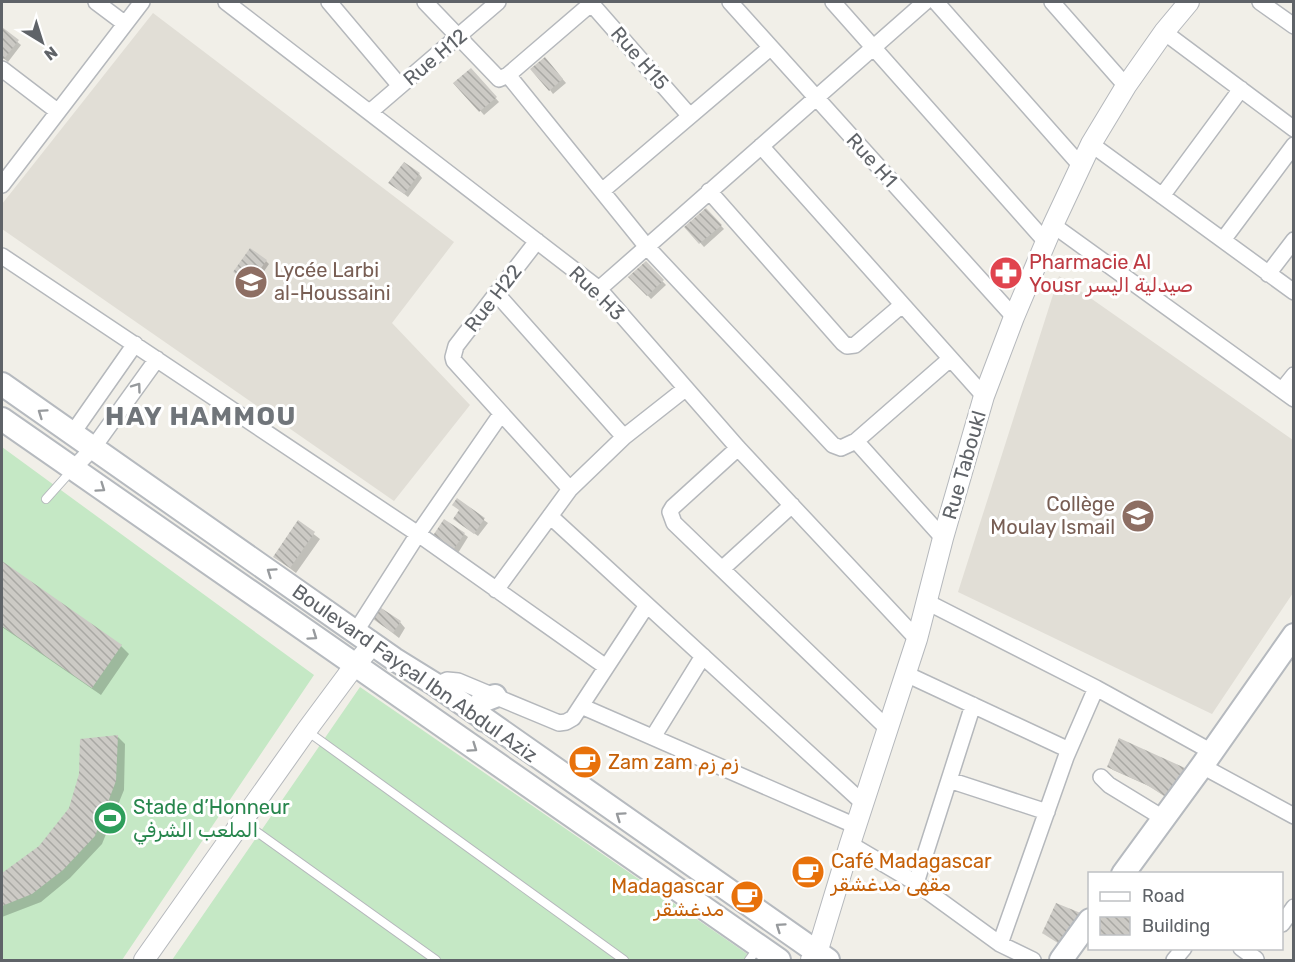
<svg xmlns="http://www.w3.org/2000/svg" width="1295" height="962" viewBox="0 0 1295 962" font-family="Rubik,'Noto Sans Arabic',sans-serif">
<defs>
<pattern id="building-back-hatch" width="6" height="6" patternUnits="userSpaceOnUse" patternTransform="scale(1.5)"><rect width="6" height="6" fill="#cccac5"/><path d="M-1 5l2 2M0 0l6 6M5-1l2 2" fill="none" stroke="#a9a8a4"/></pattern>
</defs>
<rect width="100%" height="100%" fill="#f1efe8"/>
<path fill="#e1ded6" d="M153 13 454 242 392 323 470 405 394 501 2 229V204Z
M1059 276 1293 440V593L1212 714 958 592Z"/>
<path fill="#c5e8c5" d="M2 447 314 675 122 960H2Z
M360 687 756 960H172Z"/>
<path fill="#0003" d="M2 29 21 45 8 62 2 57Z
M548 62 566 83 553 94 550 90Z
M471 70 499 102 484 115 456 83Z
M419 174 422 178 408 197 394 186Z
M706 210 724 229 704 247 686 227Z
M266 261 269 264 254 286 239 275Z
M645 263 666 285 651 299 630 277Z
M457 501 488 523 478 536 458 522 461 511Z
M298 522 320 539 296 573 274 556Z
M464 534 468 537 458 553 438 540Z
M2 563 121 646 129 654 101 695 2 627Z
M372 617 400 622 405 628 399 638Z
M117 736 125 744 124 790 102 844 70 878 41 902 2 917V874L40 847 70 808Z
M1159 757 1184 770 1190 775 1174 803 1151 787 1113 770 1109 766Z"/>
<path fill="url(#building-back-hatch)" d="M2 27 19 40 4 59 2 58Z
M545 57 563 79 549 91 530 69Z
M471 68 497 97 479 112 453 83Z
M404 162 420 173 404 194 388 183Z
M706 208 722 225 699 244 684 227Z
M250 248 267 260 250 283 233 272Z
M646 261 664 280 647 296 628 277Z
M457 498 485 518 474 534 453 519 459 510 452 505Z
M444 519 465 533 453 550 432 537Z
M298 520 315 532 290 568 273 557Z
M2 561 122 645 92 688 2 626Z
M378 606 401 621 393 633 370 617Z
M118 735 116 781 95 836 63 870 32 894 2 906V873L39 846 69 808 79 774 80 739Z
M1119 738 1185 768 1168 798 1145 784 1107 767Z
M1056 903 1083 914 1061 945 1042 933Z"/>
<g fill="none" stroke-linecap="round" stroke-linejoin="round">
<g stroke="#b5b8bc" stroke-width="10">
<path id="service" d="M46 499 72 470
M307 731 624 960
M243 822 436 960
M749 960 758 948"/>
</g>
<g stroke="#b5b8bc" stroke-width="18">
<path id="minor" d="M96 2 124 23
M226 2 599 289 738 448 917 639
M329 2 400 86
M425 2 499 79 508 75 593 2
M590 2 689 115
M730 2 1014 317
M833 2 1046 242
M936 2 1081 166
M1052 2 1126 86
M1260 2 1294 26
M1164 32 1294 129
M2 69 57 111
M508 75 647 247 833 445 841 448 856 441 950 359
M371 111 498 2
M1091 144 1294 292
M761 146 984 396
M2 185 142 2
M602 191 770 48
M709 191 843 343 847 346 855 345 902 305
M1162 196 1241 89
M1053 225 1294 399
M1223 240 1294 145
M537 241 456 346 453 357 454 361 570 489
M2 256 418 534 606 667
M1268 274 1294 240
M599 289 925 2
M496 293 624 437
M1282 390 1294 375
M72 434 135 344
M856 441 943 538
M738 448 673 507 670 512 674 523 888 729
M73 469 93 448 157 359
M550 516 863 803
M723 568 792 505
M496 590 570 489 624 437 685 389
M927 602 1096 688 1212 752
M356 631 418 534 501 414
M906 674 1069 750
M436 685 447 680 458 681 559 723 566 722 573 718 647 605
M581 706 856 826
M653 737 703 656
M1202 766 1294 816
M1101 777 1109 785 1163 818
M949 780 1047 812
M850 844 916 883 1000 944 1033 960
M916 883 973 705
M1282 924 1294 907
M1000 944 1066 757 1096 688
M1241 948 1256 959
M1174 960 1184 948"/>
</g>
<g stroke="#b5b8bc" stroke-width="22">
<path id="tertiary" d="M144 960 306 731 355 665 373 644
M811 960 817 953 850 844 917 639 943 538 984 396 1014 317 1053 225 1091 144 1126 86 1164 32 1189 2"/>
</g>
<g stroke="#b6babf" stroke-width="26">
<path id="secondary" d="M2 384 394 659 436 685 828 960
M2 419 779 960
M484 720 478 711 482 701 495 696
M1123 874 1202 766 1294 635
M1061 960 1090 920"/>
</g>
<use href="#service" stroke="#fff" stroke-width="8"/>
<use href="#minor" stroke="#fff" stroke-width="15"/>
<use href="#tertiary" stroke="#fff" stroke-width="20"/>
<use href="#secondary" stroke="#fff" stroke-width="22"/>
</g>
<defs><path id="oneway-chevron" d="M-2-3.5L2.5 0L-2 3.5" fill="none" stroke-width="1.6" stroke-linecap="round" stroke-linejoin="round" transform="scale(1.5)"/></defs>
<g stroke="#979a9d">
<use href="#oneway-chevron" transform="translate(137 387) rotate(-54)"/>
<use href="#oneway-chevron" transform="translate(42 413) rotate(-145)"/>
<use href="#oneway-chevron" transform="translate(101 488) rotate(35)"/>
<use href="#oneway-chevron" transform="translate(271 572) rotate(-145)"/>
<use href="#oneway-chevron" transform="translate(313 636) rotate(35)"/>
<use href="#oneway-chevron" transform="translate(473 748) rotate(35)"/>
<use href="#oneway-chevron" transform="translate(620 816) rotate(-145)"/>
<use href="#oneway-chevron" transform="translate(780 927) rotate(-145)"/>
</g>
<defs>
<g id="pharmacy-disc" transform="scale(1.725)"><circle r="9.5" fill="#e0444e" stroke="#fff"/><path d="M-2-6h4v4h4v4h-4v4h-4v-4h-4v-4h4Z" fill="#fff"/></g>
<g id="school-disc" transform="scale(1.725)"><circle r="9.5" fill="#8d6e63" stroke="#fff"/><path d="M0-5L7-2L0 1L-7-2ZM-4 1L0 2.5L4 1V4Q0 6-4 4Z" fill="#fff"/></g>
<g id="cafe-disc" transform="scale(1.725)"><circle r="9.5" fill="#e8710a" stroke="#fff"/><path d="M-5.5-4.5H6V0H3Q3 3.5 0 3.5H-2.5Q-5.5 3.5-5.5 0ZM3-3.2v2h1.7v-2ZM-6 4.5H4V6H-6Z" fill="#fff"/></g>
<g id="stadium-disc" transform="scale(1.725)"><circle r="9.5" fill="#2e9e5b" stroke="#fff"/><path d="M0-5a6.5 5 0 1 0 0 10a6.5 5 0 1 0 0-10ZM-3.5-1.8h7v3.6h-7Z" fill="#fff"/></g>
</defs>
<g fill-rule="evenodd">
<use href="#pharmacy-disc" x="1006" y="273"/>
<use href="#school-disc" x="251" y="282"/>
<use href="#school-disc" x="1138" y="516"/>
<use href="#cafe-disc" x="585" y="762"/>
<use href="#stadium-disc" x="110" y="818"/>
<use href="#cafe-disc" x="808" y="872"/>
<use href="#cafe-disc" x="747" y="897"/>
</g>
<g text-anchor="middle" stroke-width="6" stroke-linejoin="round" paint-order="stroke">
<g font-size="20" fill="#5f6368" stroke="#fff">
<text transform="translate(435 57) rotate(-40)" y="7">Rue H12</text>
<text transform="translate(640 58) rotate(49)" y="7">Rue H15</text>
<text transform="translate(872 160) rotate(48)" y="7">Rue H1</text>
<text transform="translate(597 293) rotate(44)" y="7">Rue H3</text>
<text transform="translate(493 298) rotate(-52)" y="7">Rue H22</text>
<text transform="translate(964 465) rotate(-74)" y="7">Rue Taboukl</text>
<text transform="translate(415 673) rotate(35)" y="7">Boulevard Fayçal Ibn Abdul Aziz</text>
</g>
<g font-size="20" fill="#be3a42" stroke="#fff" text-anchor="start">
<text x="1029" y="269">Pharmacie Al<tspan x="1029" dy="23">Yousr صيدلية اليسر</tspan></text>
</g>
<g font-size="20" fill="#785e54" stroke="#fff" text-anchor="start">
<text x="274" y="277">Lycée Larbi<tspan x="274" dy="23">al-Houssaini</tspan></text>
<text x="1115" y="511" text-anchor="end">Collège<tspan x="1115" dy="23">Moulay Ismail</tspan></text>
</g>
<g font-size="20" fill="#c56008" stroke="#fff" text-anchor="start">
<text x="608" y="769">Zam zam زم زم</text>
<text x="831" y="868">Café Madagascar<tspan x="831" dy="23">مقهى مدغشقر</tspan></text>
<text x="724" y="893" text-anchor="end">Madagascar<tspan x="724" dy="23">مدغشقر</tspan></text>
</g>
<g font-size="20" fill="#27864d" stroke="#fff" text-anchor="start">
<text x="133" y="814">Stade d’Honneur<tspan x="133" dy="23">الملعب الشرفي</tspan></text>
</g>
<g font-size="26" font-weight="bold" letter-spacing="1.5" fill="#70757a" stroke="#fff">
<text x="201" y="425">HAY HAMMOU</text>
</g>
</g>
<rect width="1295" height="962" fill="none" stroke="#5f6368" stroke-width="6"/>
<rect x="1088" y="872" width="195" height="78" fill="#ffffff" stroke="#bfc1c3" stroke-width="1.5"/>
<rect x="1100" y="892" width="30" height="9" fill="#ffffff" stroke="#bfc1c3" stroke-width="1.5"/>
<text x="1142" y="902" font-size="18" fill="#5f6368">Road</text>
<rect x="1100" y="917" width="30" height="18" fill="url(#building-back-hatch)" stroke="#bfc1c3" stroke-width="1.5"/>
<text x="1142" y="932" font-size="18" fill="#5f6368">Building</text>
<g transform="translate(42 42) rotate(142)" stroke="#ffffff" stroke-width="4.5" paint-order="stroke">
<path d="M0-4.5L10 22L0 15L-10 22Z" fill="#5f6368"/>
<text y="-9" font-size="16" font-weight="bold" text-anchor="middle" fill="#5f6368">N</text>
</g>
</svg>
